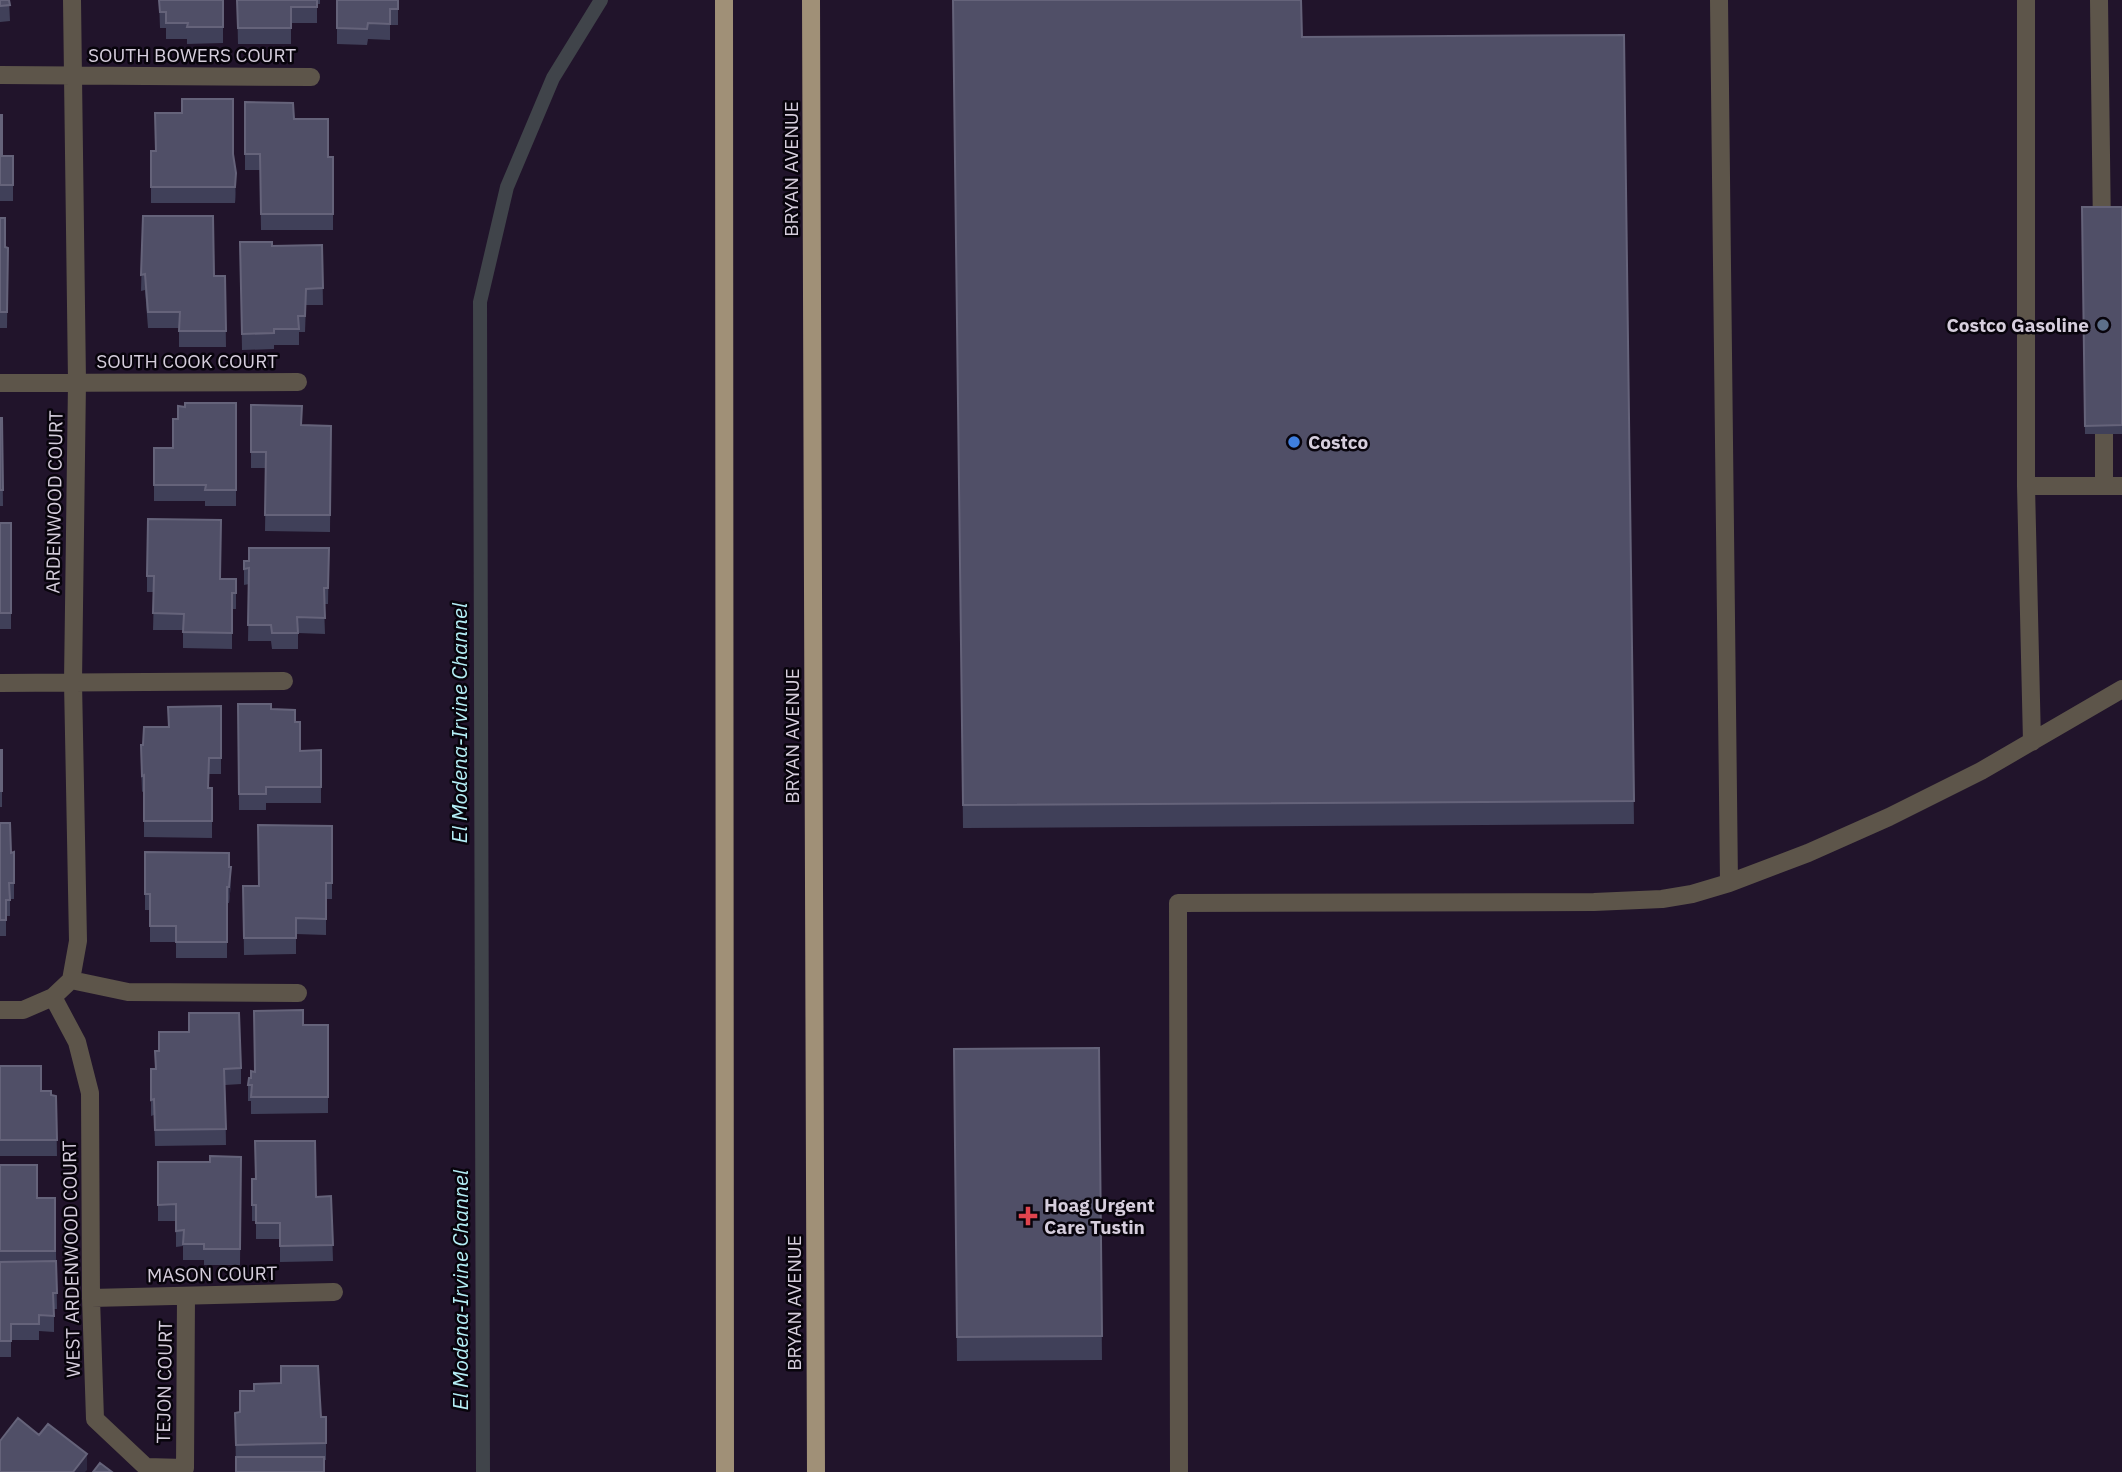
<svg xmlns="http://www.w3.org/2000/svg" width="2122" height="1472" viewBox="0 0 2122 1472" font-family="'IBM Plex Sans',sans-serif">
<rect width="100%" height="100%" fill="#21142b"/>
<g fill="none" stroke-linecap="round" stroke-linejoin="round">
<path stroke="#40444a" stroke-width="14" d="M483 1472 480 302 507 187 553 78 601 0"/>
<path stroke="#5d554a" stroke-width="18" d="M1719 0 1729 883
M2026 0V486L2032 742
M2099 0 2102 231
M0 75 311 77
M0 383 298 382
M2104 409V486
M2026 486H2122
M0 683 284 681
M71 980 128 992 298 993
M53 997 77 1042 90 1093 91 1298 95 1419 146 1467 185 1468 186 1296
M0 1010H23L53 997 71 980 78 941 73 682 77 382 72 0
M91 1298 334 1292
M1179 1472 1178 903 1594 902 1662 899 1692 894 1729 883 1808 853 1889 817 1981 771 2122 689"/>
<path stroke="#a09077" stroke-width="18" d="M724 0 725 1472
M811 0 816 1472"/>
</g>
<path fill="#404059" d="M0 0H9L10 21 0 22Z
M141 0H223V43L187 44V39H166V28H160L159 0Z
M237 0H320V4H317V23H291V44H238Z
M337 0H398V25H390V40L368 39 367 45 337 44Z
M953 0 1302 37 1624 35 1634 824 963 828Z
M182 99 233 154 236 189 235 203H151V151H155L182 113Z
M245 102 294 119 328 157H333V230H261L260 170H245Z
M0 115 2 156H13V201H0Z
M2082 207H2122V434H2085Z
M143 216 214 276H225L226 347H179V328H148L145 290 141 291Z
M0 218 5 247 8 248 7 328H0Z
M240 242 272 246 322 245 323 305H306L305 332H299V345H274V349L242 350Z
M236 403V506H205V501H154V448H173L178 419 185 407Z
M251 405 302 425 331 426 330 532 265 531 266 468H251Z
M0 418H2L3 506H0Z
M0 523H11V629H0Z
M329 548 328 604H324L325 634 298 633V649H272L271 641H248L249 584 244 585V561Z
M147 576 236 579V609H232V649L183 648V630H153L154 592H147Z
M238 704 271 709 295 722 300 751 321 750V803H266V810H239Z
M221 706V774H209V788H212V838L144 837V791L142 792 141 762 143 745 169 727Z
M0 750H2V807H0Z
M0 823 11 853 14 852V899H10V916H6V936H0Z
M332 826V899H326V935L296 934V954L244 955 243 886H259Z
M145 852 229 867 231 884 229 903H227V958H176V942H150V910H145Z
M303 1025H328V1113L251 1114V1101H248V1085L251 1078 255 1072Z
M1099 1048 1102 1360 957 1361 954 1049Z
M0 1066 41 1091 51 1095 56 1096 57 1156H0Z
M241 1068V1084L225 1085 226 1145 155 1146 154 1115 151 1116V1069Z
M241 1157 240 1265H204V1260H183V1246L176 1247V1221H158V1162H210Z
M0 1165 37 1198H55L57 1309H54V1332L39 1331V1340H11V1357H0Z
M252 1179 316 1197 331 1196 333 1261 280 1262V1239H256V1221H252Z
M235 1413 326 1417V1460L236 1472Z"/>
<path fill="#2d2841" d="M236 173V189L235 203V187Z
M231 867V884L229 903V887Z
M87 1454V1470L85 1472H73Z"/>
<path fill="#504f67" stroke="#65637a" stroke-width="2" d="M0 0H9L10 5 0 6Z
M159 0H223V27H187L188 23H166V12H160Z
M237 0H317V7H291V28H238Z
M337 0H398V9H390V24L368 23 367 29 337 28Z
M953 0H1301L1302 37 1624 35 1634 801 963 805Z
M182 99H233V154L236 173 235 187H151V151H156L155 113H182Z
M245 102 293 103 294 119H328V157H333V214H261L260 154H245Z
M0 115H2V156H13V185H0Z
M2082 207H2122V425L2085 426Z
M143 216H213L214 276H225L226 331H179L180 312H148L145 274 141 275Z
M0 218H5V247L8 248 7 312H0Z
M240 242H272V246L322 245 323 288 306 289 305 316H298L299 329H274V333L242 334Z
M185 403H236V490H205L206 485H154V448H173V419H178V406L185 407Z
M251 405 302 406 301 425 331 426 330 515H265L266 452H251Z
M0 418H2L3 490H0Z
M148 519 221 520 220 579H236V593H232V633L183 632 184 614 153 613 154 576H147Z
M0 523H11V613H0Z
M249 548H329L328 588H324L325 618 297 617 298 633H272L271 625H248L249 568 244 569V561H249Z
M238 704H271V709L295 710V722H300V751L321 750V787H266V794H239Z
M221 706V758H209L208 788H212V821H144V775L142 776 141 745H143L144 727H169L168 707Z
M0 750H2V791H0Z
M0 823H10L11 853 14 852V883H9L10 900H6V920H0Z
M258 825 332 826V883H326V919L296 918V938H244L243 886H259Z
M145 852 229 853V867H231L229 887H227V942H176V926H150V894H145Z
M303 1010V1025H328V1097H251L252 1085H248L249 1078H251V1071L255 1072 254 1011Z
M189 1013H239L241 1068 224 1069 226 1129 155 1130 154 1099 151 1100V1069H156L155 1051H159V1032H189Z
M1099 1048 1102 1336 957 1337 954 1049Z
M0 1066H41V1091H51V1095L56 1096 57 1140H0Z
M255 1141H315L316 1197 331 1196 333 1245 280 1246V1223H256V1205H252V1179H256Z
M210 1156 241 1157 240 1249H204V1244H183L184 1230 176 1231V1204L158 1205V1162H210Z
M0 1165H37V1198H55V1251H0Z
M56 1261 57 1293H53L54 1316 39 1315V1324H11V1341H0V1262Z
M281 1366H318L321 1417H326V1443L236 1445 235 1413 240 1412V1391H254V1384L281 1383Z
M18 1418 39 1435 48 1424 87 1454 73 1472H0V1441Z
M236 1457H324V1472H236Z
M100 1463 112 1472H93Z"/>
<circle fill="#5c6f8a" stroke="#08040c" stroke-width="2.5" cx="2103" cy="325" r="7"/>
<circle fill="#3f7fe0" stroke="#08040c" stroke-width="2.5" cx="1294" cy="442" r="7"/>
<path fill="#e0444e" stroke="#08040c" stroke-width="2.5" d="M1024.5 1205.5h7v7h7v7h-7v7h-7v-7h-7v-7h7z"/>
<g text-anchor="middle" stroke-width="5" stroke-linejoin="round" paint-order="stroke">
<g font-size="19" fill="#d6cedd" stroke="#08040c">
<text x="192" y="62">SOUTH BOWERS COURT</text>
<text transform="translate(791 169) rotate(-90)" y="7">BRYAN AVENUE</text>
<text x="187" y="368">SOUTH COOK COURT</text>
<text transform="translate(54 502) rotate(-89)" y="7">ARDENWOOD COURT</text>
<text transform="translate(792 736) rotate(-90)" y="7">BRYAN AVENUE</text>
<text transform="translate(71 1259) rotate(-91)" y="7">WEST ARDENWOOD COURT</text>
<text transform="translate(212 1274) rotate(-1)" y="7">MASON COURT</text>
<text transform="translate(794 1303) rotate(-90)" y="7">BRYAN AVENUE</text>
<text transform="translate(164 1382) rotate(-89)" y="7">TEJON COURT</text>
</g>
<g font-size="19" font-weight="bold" fill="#d6cedd" stroke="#08040c" text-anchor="start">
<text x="2089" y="332" text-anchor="end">Costco Gasoline</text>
<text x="1308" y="449">Costco</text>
<text x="1044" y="1212">Hoag Urgent<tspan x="1044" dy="22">Care Tustin</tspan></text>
</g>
<g font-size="21" font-style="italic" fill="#b4eef6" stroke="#08040c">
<text transform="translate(460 723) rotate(-90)" y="7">El Modena-Irvine Channel</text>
<text transform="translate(461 1290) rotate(-90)" y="7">El Modena-Irvine Channel</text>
</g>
</g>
</svg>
